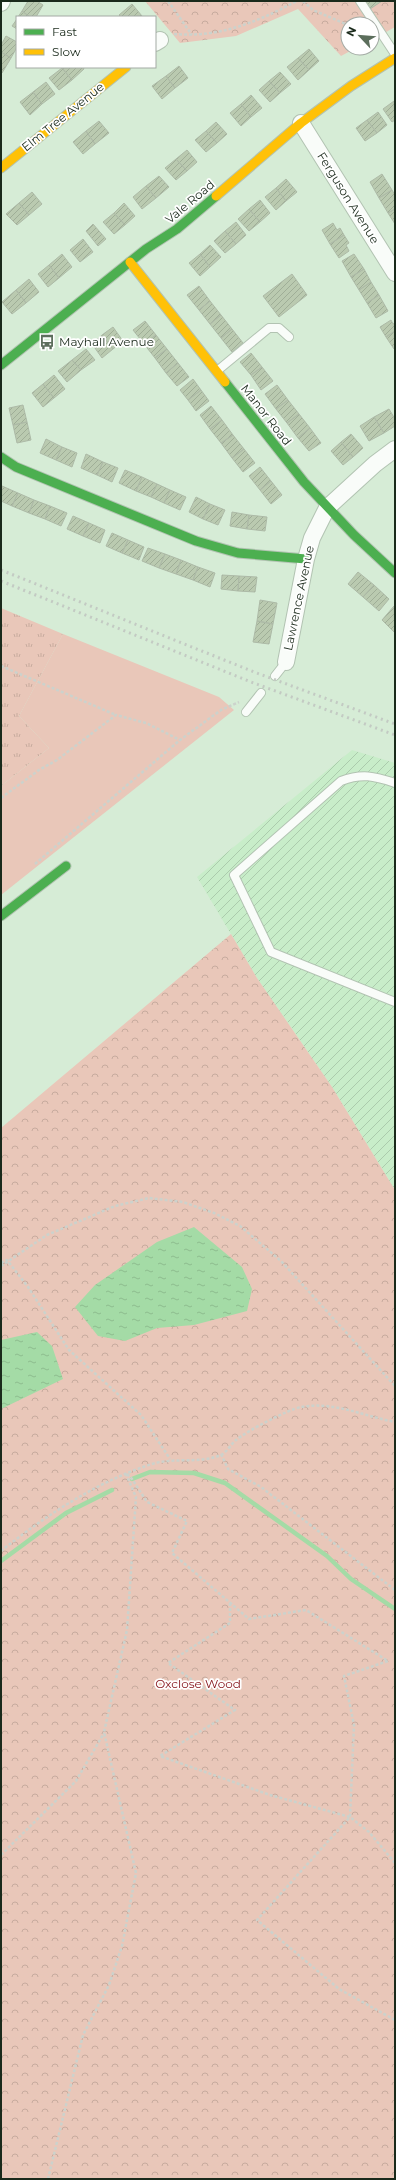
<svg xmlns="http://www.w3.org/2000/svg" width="396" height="2180" viewBox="0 0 396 2180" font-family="Montserrat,sans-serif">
<defs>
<pattern id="industrial-furrows" width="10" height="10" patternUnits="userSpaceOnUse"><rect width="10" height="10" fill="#c8edc9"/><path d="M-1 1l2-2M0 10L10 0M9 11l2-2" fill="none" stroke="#abcbac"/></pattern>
<pattern id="grass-tufts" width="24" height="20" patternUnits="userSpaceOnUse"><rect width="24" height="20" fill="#e9c7b9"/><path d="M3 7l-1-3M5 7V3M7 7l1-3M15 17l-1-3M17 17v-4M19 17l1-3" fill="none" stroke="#c7ab9e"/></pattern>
<pattern id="forest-crowns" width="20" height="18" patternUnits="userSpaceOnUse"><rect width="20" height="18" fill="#e9c7b9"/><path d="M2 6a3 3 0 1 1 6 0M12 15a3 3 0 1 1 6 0" fill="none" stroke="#c7ab9e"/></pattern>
<pattern id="water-ripples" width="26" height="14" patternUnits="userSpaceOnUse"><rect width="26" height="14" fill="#a4dba6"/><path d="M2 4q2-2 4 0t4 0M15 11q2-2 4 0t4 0" fill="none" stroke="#8dbc8e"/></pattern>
<pattern id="building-hatch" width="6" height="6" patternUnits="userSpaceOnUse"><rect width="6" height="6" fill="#bacab0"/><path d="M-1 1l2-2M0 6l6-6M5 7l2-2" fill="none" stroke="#9fae97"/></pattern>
</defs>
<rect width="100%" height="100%" fill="#d6ecd6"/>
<path fill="url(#industrial-furrows)" d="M352 750 395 763V1190L332 1087 257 978 197 877Z"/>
<path fill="url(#grass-tufts)" d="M1 608 63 634 19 716 49 748 1 786Z"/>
<path fill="url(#forest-crowns)" d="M145 1H395V27L372 40V24H348V48H356L341 56 298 9 236 36 180 43Z
M231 934 257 978 332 1087 395 1190V2179H1V1128Z"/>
<path fill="#e9c7b9" d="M63 634 219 697 234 710 1 895V786L49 748 19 716Z"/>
<path fill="url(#water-ripples)" d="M194 1227 242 1267 252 1289 247 1311 194 1325 157 1328 125 1341 98 1336 75 1307 95 1285 157 1242Z
M37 1332 52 1346 63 1379 1 1409V1340Z"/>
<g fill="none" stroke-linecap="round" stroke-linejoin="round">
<path stroke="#a4dba6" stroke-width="4.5" d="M132 1479 150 1472 194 1473 225 1483 327 1556 351 1579 395 1609
M1 1561 66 1513 112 1490"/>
</g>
<path fill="url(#building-hatch)" stroke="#adbaa7" d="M28 1H37L43 5 36 17H30L22 11Z
M365 1H382L370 9Z
M132 4 142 16 121 17 119 15Z
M22 11 30 17H18Z
M17 19V29L12 26Z
M6 36 17 42V47L11 58 1 52V45Z
M309 49 319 61 309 70 298 58Z
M1 52 11 58 2 73 1 72Z
M298 58 309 70 298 80 287 67Z
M179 66 188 78 175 88 166 76Z
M83 67 84 69 72 80 62 68Z
M62 68 72 80 59 90 49 78Z
M280 72 291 84 280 93 269 81Z
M166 76 175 88 162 99 152 86Z
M269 81 280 93 270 102 259 90Z
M46 82 55 94 42 104 33 92Z
M33 92 42 104 30 115 20 102Z
M251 95 262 108 251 117 241 104Z
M394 101 395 120 392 122 383 109Z
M241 104 251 117 241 126 230 113Z
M378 112 387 125 377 133 367 120Z
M367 120 377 133 365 141 356 128Z
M99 121 109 133 95 144 86 131Z
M216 122 227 134 217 143 206 131Z
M86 131 95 144 83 154 73 142Z
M206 131 217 143 206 152 195 140Z
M187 150 197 162 187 171 176 159Z
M176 159 187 171 176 180 165 168Z
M382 174 392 190 379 198 370 182Z
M159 176 169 187 156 198 146 186Z
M286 179 297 192 286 201 276 188Z
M146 186 156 198 142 209 133 197Z
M276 188 286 201 276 210 265 197Z
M392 190 395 195V209L388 213 379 198Z
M32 192 42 204 29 215 19 203Z
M260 200 270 213 260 222 249 209Z
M19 203 29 215 17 225 6 214Z
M124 203 135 216 125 225 114 213Z
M249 209 260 222 249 231 238 219Z
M395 209V224L388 213Z
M114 213 125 225 114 234 103 222Z
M236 222 246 235 236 244 225 231Z
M333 223 337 230 340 228 344 235 330 244 322 230Z
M93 224 106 239 98 246 86 231Z
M225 231 236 244 225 253 214 241Z
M344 235 349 243 346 245 349 251 339 258 330 244Z
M83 239 93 252 80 262 70 250Z
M210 245 221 257 210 267 200 254Z
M62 254 72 267 59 278 49 265Z
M200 254 210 267 200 276 189 263Z
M354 254 364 269 351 277 342 261Z
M49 265 59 278 48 287 38 274Z
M364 269 371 282 359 290 351 277Z
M292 274 307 295 279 317 263 296Z
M29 279 39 292 26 303 16 290Z
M371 282 379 295 367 303 359 290Z
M199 286 210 301 199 310 187 295Z
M16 290 26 303 12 314 2 302Z
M379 295 388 311 376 318 367 303Z
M210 301 221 315 210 324 199 310Z
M221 315 232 329 221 338 210 324Z
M391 320 393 324 395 323V331L386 337 380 327Z
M145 321 156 335 144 344 133 330Z
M113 327 123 341 113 349 102 335Z
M232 329 243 343 232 352 221 338Z
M395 331V348L394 349 386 337Z
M102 335 113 349 102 358 92 344Z
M156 335 167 349 155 358 144 344Z
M86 349 95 360 81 370 72 360Z
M167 349 178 363 166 373 155 358Z
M251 353 262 367 251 375 240 362Z
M72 360 81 370 67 382 58 371Z
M178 363 189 377 177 386 166 373Z
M262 367 273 381 261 390 251 375Z
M54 375 65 389 54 398 43 384Z
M193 379 201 390 188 400 180 390Z
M43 384 54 398 43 407 32 393Z
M277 385 288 400 276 409 265 394Z
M201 390 209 401 196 411 188 400Z
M288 400 299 414 287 423 276 409Z
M23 405 27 422 13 425 9 408Z
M211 406 222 420 210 429 200 415Z
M389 409 395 419V426L384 433 374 417Z
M299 414 310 428 298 438 287 423Z
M374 417 384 433 369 441 360 426Z
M222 420 233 435 221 443 210 429Z
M27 422 31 440 17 443 13 425Z
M310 428 321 443 309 451 298 438Z
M351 434 363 448 353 457 341 442Z
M233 435 244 449 232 458 221 443Z
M46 439 62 447 56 460 40 453Z
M341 442 353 457 343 465 331 451Z
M62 447 77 453 72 467 56 460Z
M244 449 255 463 243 472 232 458Z
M86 454 103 462 97 475 81 468Z
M103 462 118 468 112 482 97 475Z
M260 467 271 481 260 490 249 476Z
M125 470 142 477 136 491 119 483Z
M142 477 157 484 151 497 136 491Z
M271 481 282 495 271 504 260 490Z
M157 484 170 490 164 503 151 497Z
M2 486 18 493 12 506 1 501Z
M170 490 186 497 180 510 164 503Z
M18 493 34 500 29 513 12 506Z
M196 497 210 504 203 519 189 512Z
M34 500 50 506 45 519 29 513Z
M210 504 225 510 218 525 203 519Z
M50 506 67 513 61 526 45 519Z
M232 512 249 515 247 529 230 526Z
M249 515 267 517 265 531 247 529Z
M73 516 89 523 83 536 67 529Z
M89 523 105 530 100 543 83 536Z
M112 533 128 540 122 553 106 546Z
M128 540 144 547 139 560 122 553Z
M148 548 165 554 159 568 142 561Z
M165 554 181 560 176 574 159 568Z
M181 560 198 567 193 580 176 574Z
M198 567 215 573 210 587 193 580Z
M358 572 374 585 363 597 348 584Z
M222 575 239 576 238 591 221 589Z
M239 576 257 577 255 592 238 591Z
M374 585 389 599 379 611 363 597Z
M260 600 277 603 273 624 257 621Z
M394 606 395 631 394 632 382 620Z
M257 621 273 624 269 644 253 642Z"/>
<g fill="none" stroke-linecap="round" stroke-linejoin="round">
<g stroke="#b2c3b2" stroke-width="10">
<path id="lane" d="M360 1 395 54
M217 371 269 328H279L289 337
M275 676 286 662
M246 712 261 693
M395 783C374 776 362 773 341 781L234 875 271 952 395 1002"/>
</g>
<g stroke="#b2c3b2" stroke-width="18">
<path id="street" d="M1 3 2 1
M155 43 160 40
M301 123 395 273
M286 662 306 559 312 538 327 508 375 464 395 449"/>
</g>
<g stroke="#b2c3b2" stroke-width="11">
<path id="fast" d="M1 365 146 249 177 229 216 196
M225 382 304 482 354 535 395 573
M1 457 16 467 196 541 238 553 306 559
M1 916 66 866"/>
</g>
<g stroke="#b2c3b2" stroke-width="11">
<path id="slow" d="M1 168 126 67
M216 196 301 123 351 86 395 58
M130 262 225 382"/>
</g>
<path stroke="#ccd2cc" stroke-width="2.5" stroke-dasharray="3 2" stroke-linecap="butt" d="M168 1 192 35
M303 1 313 10 348 25
M350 24 360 18
M174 34C219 38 257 22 297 1
M1 666 116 715
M1 798 39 770 57 760 116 715 146 723 180 740
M35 864 180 740 221 710 239 702
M1 1263 7 1260 28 1287 69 1350 141 1415 170 1459
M1 1266 47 1235 115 1206 149 1198 183 1202 214 1213 240 1226 281 1261 395 1386
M221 1454 228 1469 261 1487 395 1590
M127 1474 132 1479 147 1502 187 1521 172 1553 249 1619 306 1610 388 1661 344 1676 354 1725 350 1817 369 1832 395 1863
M1 1551C45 1516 98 1481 152 1464 174 1457 200 1464 221 1455 227 1452 231 1444 236 1440 247 1431 287 1410 301 1407 334 1401 363 1416 395 1422
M230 1603V1623L168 1663 235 1710 160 1756 270 1795 350 1817 257 1920 339 1989 395 2020
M1 1855 76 1781 104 1733
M48 2179 83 2035 109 1985 122 1946 136 1873 104 1732 127 1630 136 1497 126 1474"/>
<use href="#lane" stroke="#f9fcf9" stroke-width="8"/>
<use href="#street" stroke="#f9fcf9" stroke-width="16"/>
<use href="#fast" stroke="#4caf50" stroke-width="9"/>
<use href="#slow" stroke="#ffc107" stroke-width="9"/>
<path stroke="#c3cac3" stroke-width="3" stroke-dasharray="2 4" stroke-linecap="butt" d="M1 570 254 672 395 724
M1 581 251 682 395 735"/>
</g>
<defs>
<g id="bus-bare" transform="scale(1.2)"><path d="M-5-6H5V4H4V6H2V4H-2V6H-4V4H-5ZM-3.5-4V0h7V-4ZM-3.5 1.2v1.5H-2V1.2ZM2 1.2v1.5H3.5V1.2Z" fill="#5c6e5c" stroke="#fff" stroke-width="2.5" paint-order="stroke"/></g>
</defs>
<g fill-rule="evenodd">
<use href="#bus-bare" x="47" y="342"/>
</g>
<g text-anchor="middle" stroke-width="3.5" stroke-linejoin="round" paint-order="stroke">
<g font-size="12" fill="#1a2a1b" stroke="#fff">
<text transform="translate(63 117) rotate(-39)" y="4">Elm Tree Avenue</text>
<text transform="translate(348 198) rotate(58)" y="4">Ferguson Avenue</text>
<text transform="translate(190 202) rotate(-40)" y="4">Vale Road</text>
<text transform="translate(266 415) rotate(52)" y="4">Manor Road</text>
<text transform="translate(299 598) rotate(-78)" y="4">Lawrence Avenue</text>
</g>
<g font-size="12" fill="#1a2a1b" stroke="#fff" text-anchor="start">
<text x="59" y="346">Mayhall Avenue</text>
</g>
<g font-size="12" fill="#830f16" stroke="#fff">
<text x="198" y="1688">Oxclose Wood</text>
</g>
</g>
<rect width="396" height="2180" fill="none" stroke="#1a2a1b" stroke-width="4"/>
<rect x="16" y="16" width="140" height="52" fill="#ffffff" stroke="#a3aaa4"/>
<rect x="24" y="29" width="20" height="6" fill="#4caf50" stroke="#a3aaa4"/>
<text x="52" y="36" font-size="12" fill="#1a2a1b">Fast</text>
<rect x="24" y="49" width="20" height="6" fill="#ffc107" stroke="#a3aaa4"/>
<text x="52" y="56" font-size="12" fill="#1a2a1b">Slow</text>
<g transform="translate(360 36) rotate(296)"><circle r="19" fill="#ffffff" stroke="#a3aaa4"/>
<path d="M0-3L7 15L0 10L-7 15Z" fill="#5c6e5c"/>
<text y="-6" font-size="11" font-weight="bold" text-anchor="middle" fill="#1a2a1b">N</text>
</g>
</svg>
